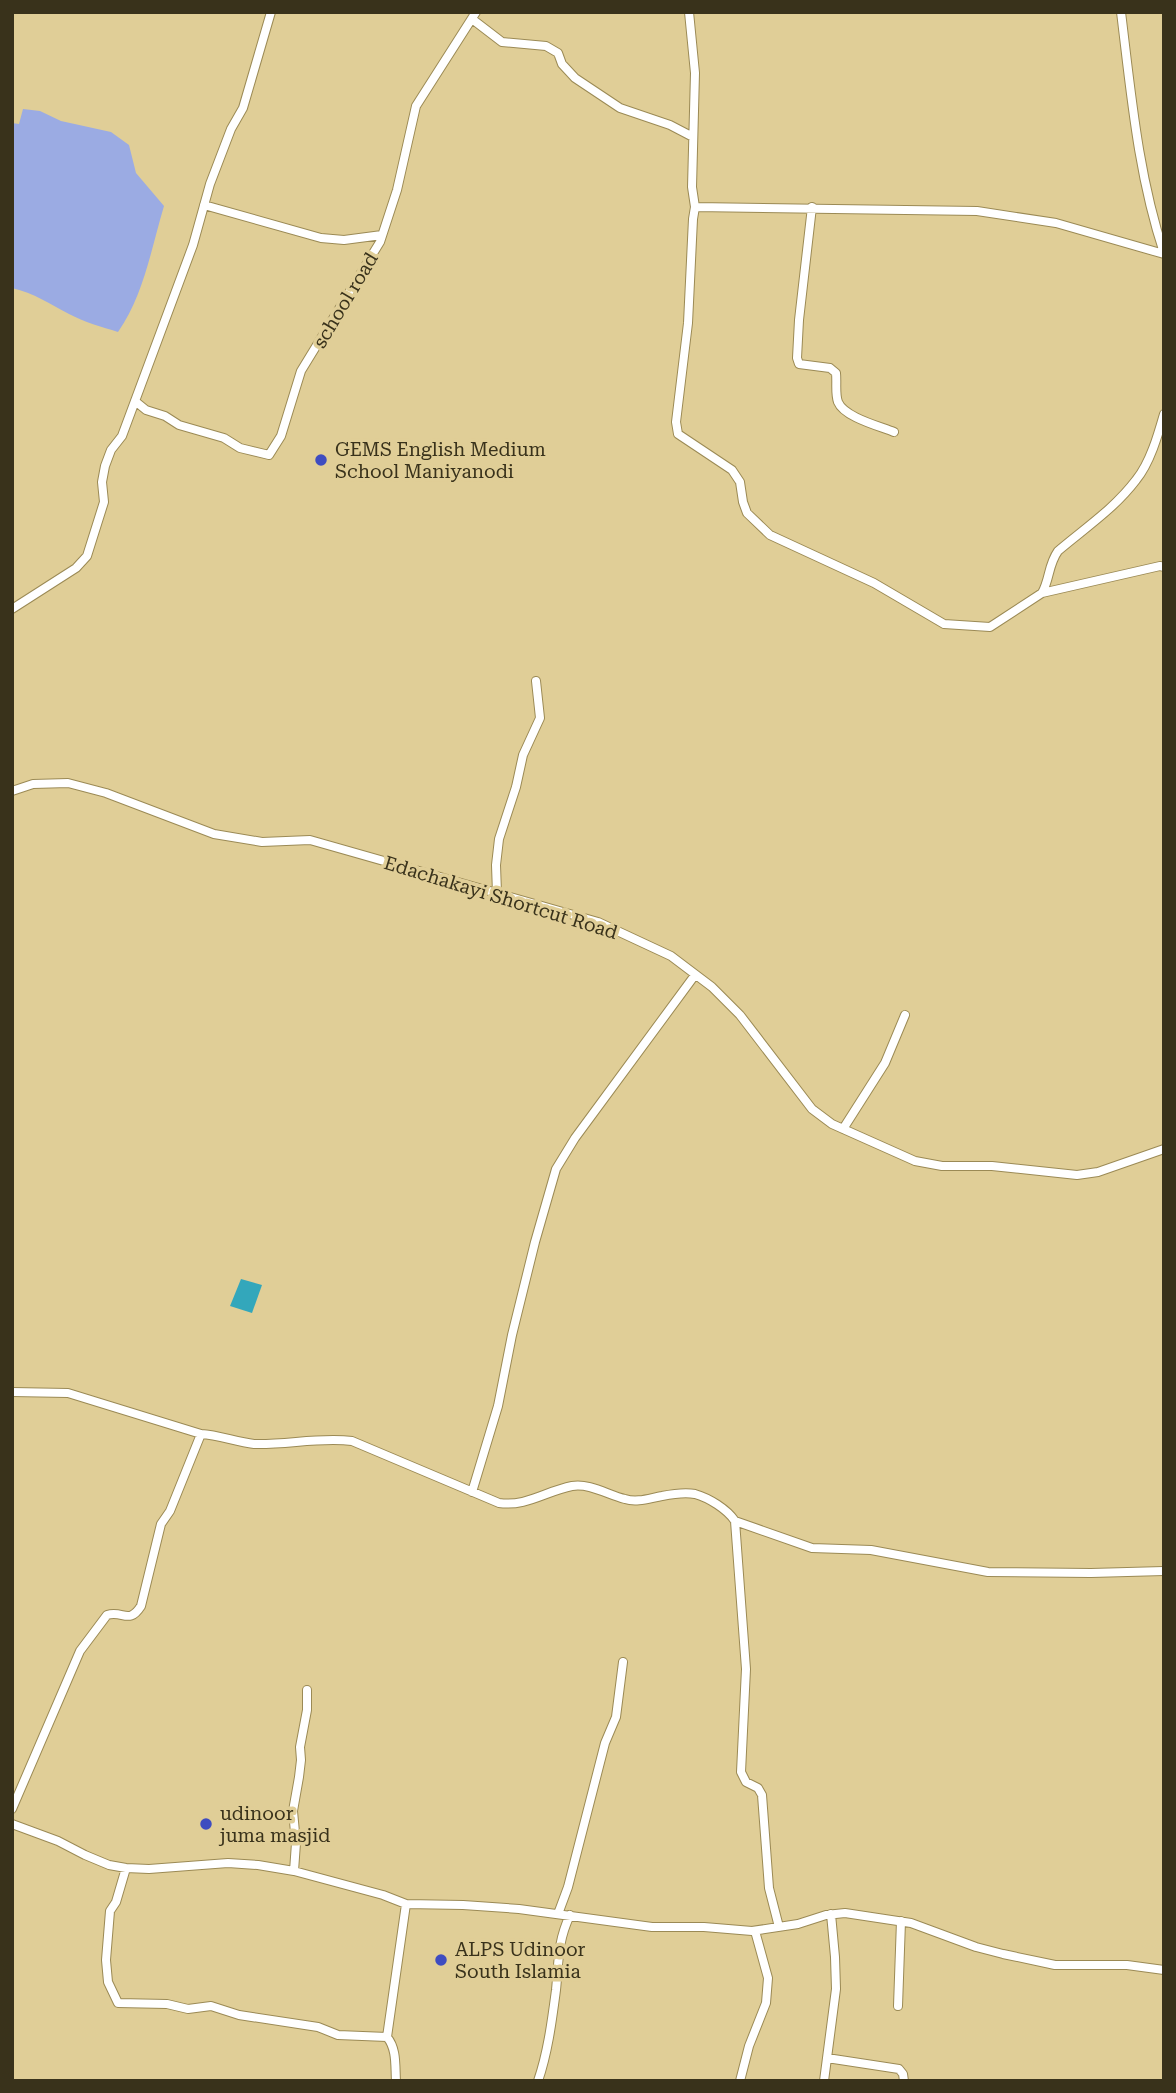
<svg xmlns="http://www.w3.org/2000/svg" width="1176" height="2093" viewBox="0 0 1176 2093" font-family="'Roboto Serif',serif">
<rect width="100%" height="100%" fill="#e0ce97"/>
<path fill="#9babe3" d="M23 109 40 111 61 121 111 132 129 145 136 173 164 206C151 249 144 295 118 332 102 327 84 322 69 314 50 304 34 293 12 288V123L19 124Z"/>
<path fill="#33a7bb" d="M241 1279 262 1285 252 1313 230 1306Z"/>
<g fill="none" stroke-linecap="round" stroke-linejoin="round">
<g stroke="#9b8a55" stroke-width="10">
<path id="street" d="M689 12 695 73 692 187 695 207 977 211 1056 223 1164 254
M1121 12C1131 93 1138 175 1164 253
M472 19 502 42 546 46 558 53 562 64 575 78 620 108 670 125 693 137
M204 205 321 238 344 240 382 235
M695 207 693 219 688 323 676 422 678 434 732 470 740 482 743 502 747 513 770 535 874 583 944 624 990 627 1042 593C1050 579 1048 565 1058 551 1085 528 1114 509 1136 480 1150 463 1158 435 1164 414
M812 207 799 320 797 358 799 364 830 368 836 373C837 383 835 394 838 402 844 417 879 426 894 432
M135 401 146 410 165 416 179 425 224 438 240 448 269 455 281 436 301 371 380 242 397 190 416 106 476 12
M1042 593 1160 566 1164 567
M12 609 76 568 87 556 104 502 102 482 105 466 111 450 122 436 193 245 210 184 231 129 243 108 271 12
M12 791 33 784 68 783 106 793 214 834 262 842 310 840 598 922 671 956 712 987 740 1015 812 1109 832 1124 915 1161 942 1166H992L1077 1175 1098 1172 1164 1149
M497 893 496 865 499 839 516 787 523 755 540 718 536 681
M843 1129 885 1063 905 1015
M12 1392 68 1393 201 1434C219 1435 236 1442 254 1444 287 1445 319 1437 352 1441L499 1503C526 1507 546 1491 572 1486 590 1483 608 1495 625 1499 637 1503 650 1498 662 1496 672 1494 685 1492 695 1494 709 1498 727 1509 735 1521L812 1548 871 1550 988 1572 1091 1573 1164 1571
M472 1492 498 1406 512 1335 535 1242 556 1169 575 1138 695 975
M735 1521 746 1669 741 1772 746 1782 758 1788 762 1795 769 1888 779 1927
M12 1809 80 1651 107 1615C123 1610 129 1625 141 1606L161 1524 170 1511 201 1434
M12 1824 58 1841 85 1855 109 1865 126 1868 149 1869 228 1863 258 1865 294 1871 383 1895 406 1904 463 1905 519 1909 652 1927H704L752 1931 798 1924 826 1915 845 1913 911 1923 976 1947 1003 1954 1055 1965H1127L1164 1970
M126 1868 116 1902 110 1911 106 1960 108 1982 118 2003 167 2004 188 2009 211 2006 239 2015 318 2027 338 2035 387 2037
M294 1871 296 1843 293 1811 299 1777 301 1760 300 1747 307 1710V1690
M558 1914 568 1887 605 1743 616 1717 623 1662
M831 1914 835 1957 836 1989 827 2058 899 2069 903 2074 904 2081
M898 2006 901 1921
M396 2081C395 2066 397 2049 387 2037L406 1904
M538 2081C548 2052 552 2020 556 1990 559 1961 557 1943 570 1915
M740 2081 749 2046 766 2003 768 1978 755 1931
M824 2081 827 2058"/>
</g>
<use href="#street" stroke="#fff" stroke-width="8"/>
</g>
<g fill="#3e4cc0" stroke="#e0ce97" stroke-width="2.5">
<circle cx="321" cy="460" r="7"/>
<circle cx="206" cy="1824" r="7"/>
<circle cx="441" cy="1960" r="7"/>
</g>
<g text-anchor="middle" stroke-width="7" stroke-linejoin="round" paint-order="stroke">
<g font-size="19" fill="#39321b" stroke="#e0ce97">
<text transform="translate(345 300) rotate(-59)" y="7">school road</text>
<text transform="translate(501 897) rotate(17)" y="7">Edachakayi Shortcut Road</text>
</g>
<g font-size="19" fill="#39321b" stroke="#e0ce97" text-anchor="start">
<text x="335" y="456">GEMS English Medium<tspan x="335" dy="22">School Maniyanodi</tspan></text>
<text x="220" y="1820">udinoor<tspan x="220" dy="22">juma masjid</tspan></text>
<text x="455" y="1956">ALPS Udinoor<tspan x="455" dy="22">South Islamia</tspan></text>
</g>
</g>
<rect width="1176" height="2093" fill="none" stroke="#39321b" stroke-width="28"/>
</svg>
